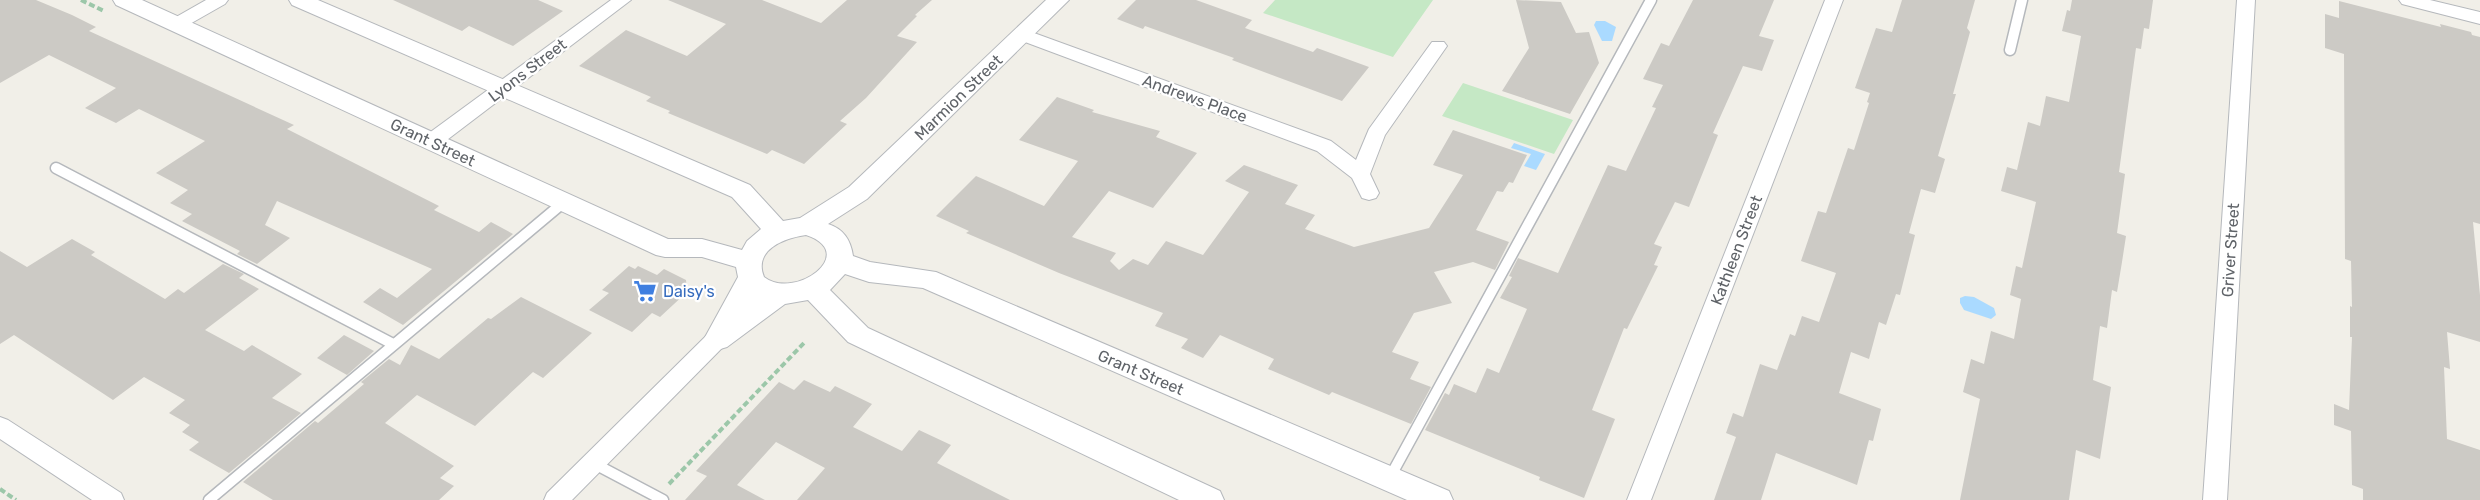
<svg xmlns="http://www.w3.org/2000/svg" width="2480" height="500" viewBox="0 0 2480 500" font-family="Rubik,sans-serif">
<rect width="100%" height="100%" fill="#f1efe8"/>
<path fill="#c5e8c5" d="M1275 0H1433L1393 57 1263 13Z
M1463 83 1573 120 1554 154 1442 116Z"/>
<path fill="#aadaff" d="M1596 21H1605L1616 27 1612 41H1602L1594 25Z
M1514 143 1545 154 1536 170 1524 166 1531 154 1511 148Z
M1965 296 1974 297 1994 308 1996 315 1991 319 1964 310 1960 303V298Z"/>
<path fill="#cccac5" d="M0 0H36L72 15 96 27 89 31 294 125 287 129 439 206 434 210 479 232 491 222 513 234 403 325 363 302 380 288 397 298 432 269 277 201 265 225 290 238 257 264 237 254 240 251 182 221 192 214 170 203 188 190 156 173 205 141 139 109 116 123 85 108 116 88 49 55 0 83Z
M393 0H538L563 11 513 46 469 26 462 31Z
M668 0H762L821 23 847 0H932L915 15 917 16 897 36 917 42 866 98 840 121 847 124 804 164 772 150 767 154 668 113 670 111 646 101 651 97 579 66 626 30 687 56 726 24Z
M1136 0H1196L1252 20 1245 28 1313 52 1317 48 1369 67 1342 101 1232 60 1234 58 1145 26 1143 29 1117 19Z
M1516 0 1561 2 1576 33 1589 32 1599 63 1570 114 1502 91 1529 48Z
M1693 0H1774L1759 36 1774 40 1762 71 1743 66 1713 133 1718 135 1689 207 1675 202 1654 244 1662 247 1654 265 1658 266 1627 329 1624 328 1592 410 1615 419 1584 498 1539 480 1540 477 1425 430 1445 393 1449 395 1454 384 1476 393 1487 368 1499 373 1527 309 1500 298 1512 277 1509 276 1518 258 1558 273 1608 165 1626 171 1656 108 1652 107 1663 85 1643 79 1661 43 1669 46Z
M1902 0H1975L1967 28 1970 32 1953 94H1956L1938 156 1945 159 1935 193 1921 189 1909 233 1915 235 1900 295 1896 294 1886 325 1879 322 1869 359 1851 352 1839 393 1881 409 1873 441 1869 440 1857 485 1776 453 1761 500H1714L1736 437 1726 433 1733 413 1743 417 1760 364 1777 370 1790 334 1795 336 1802 316 1819 322 1836 273 1801 261 1818 211 1826 213 1848 148 1854 150 1869 103 1867 102 1870 93 1855 88 1876 28 1892 32Z
M2072 0H2153L2149 29 2144 28 2141 49 2136 48 2119 172 2125 174 2117 233 2126 236 2122 262 2117 292 2112 290 2107 328 2100 326 2093 380 2111 387 2100 459 2076 450 2069 500H1960L1980 399 1963 392 1971 359 1984 364 1991 331 2014 339 2021 299 2010 295 2016 266 2022 268 2036 202 2001 191 2007 167 2017 170 2028 122 2040 126 2046 96 2069 102 2081 36 2062 31 2067 10 2070 11Z
M2339 1 2441 27 2440 24 2471 32 2472 35 2480 37V224L2473 222 2480 295V342L2447 332 2450 369 2444 367 2447 439 2480 450V500H2363V489L2352 485 2351 431 2334 425V404L2349 410 2352 337H2350V306L2352 307 2351 261 2345 259 2344 54 2325 48V14L2339 18Z
M1057 97 1094 110 1092 112 1160 131 1156 137 1197 153 1153 208 1109 191 1072 237 1116 253 1110 261 1119 270 1133 259 1148 265 1166 241 1203 255 1249 192 1225 181 1244 165 1298 185 1285 204 1315 215 1305 229 1354 247 1429 228 1463 175 1433 165 1453 130 1527 155 1513 183 1509 182 1503 192 1497 191 1476 230 1509 242 1495 270 1473 262 1434 272 1452 303 1414 313 1392 352 1419 362 1410 379 1431 387 1411 424 1332 392 1329 395 1268 369 1274 359 1220 335 1203 358 1181 348 1188 339 1155 326 1163 313 1059 273 966 233 969 231 936 216 976 176 1044 206 1078 161 1019 140Z
M72 239 95 252 91 255 165 299 178 289 184 293 223 264 244 274 239 278 259 289 205 330 244 351 252 345 302 374 272 398 301 413 229 473 189 450 199 442 182 432 190 425 169 413 185 400 144 377 113 400 14 335 0 344V251L27 267Z
M629 266 635 269 638 266 657 275 664 269 686 280 687 292 660 317 652 313 632 332 589 310 609 293 602 290Z
M521 297 592 333 543 378 533 372 475 426 417 395 385 423 454 466 440 478 454 486 439 500H273L243 482 315 421 318 423 364 384 361 382 389 359 400 365 411 345 439 359 488 318 491 319Z
M344 335 374 351 347 375 317 358Z
M804 380 830 392 835 386 872 404 853 427 902 451 919 430 951 445 937 463 1010 500H797L825 468 776 442 737 485 765 500H685L707 476 696 471 779 382 794 390Z"/>
<g fill="none" stroke-linecap="round" stroke-linejoin="round">
<g stroke="#b5b8bc" stroke-width="13">
<path id="service" d="M2010 50 2022 0
M56 168 393 344
M593 463 663 500
M1389 479 1651 0
M209 500 564 202"/>
</g>
<g stroke="#b5b8bc" stroke-width="2">
<path id="minor" d="M206 0H228L225 4 181 29H169L166 25 169 21Z
M611 0H631L439 146 432 148 425 146 422 141 425 136Z
M1825 0H1843L1651 500H1627Z
M2237 0H2255L2227 500H2203Z
M2399 0H2430L2480 12V24L2402 4Z
M1023 29 1331 141 1356 160 1369 129 1432 42H1444L1447 46 1385 135 1370 174 1379 193 1376 198 1369 200 1362 198 1352 178 1317 151 1017 39 1014 35 1017 31Z
M717 330 725 333 728 339 725 345 572 500H544L547 493 709 333Z
M0 417 8 420 121 493 124 500H92L0 439Z"/>
</g>
<g stroke="#b5b8bc" stroke-width="2">
<path id="tertiary" d="M113 0H142L668 239H702L742 250 747 241 761 229 732 197 292 5 289 0H318L750 185 783 221 800 218 849 187 1046 0H1069L867 199 828 224C844 229 851 241 853 256L870 262 936 272 1449 491 1453 500H1407L923 288 869 282 845 274 830 290 868 328 1220 491 1224 500H1179L848 342 808 300 785 304 727 347 717 350 707 347 704 339 738 277 736 267 702 257H665L656 255 116 5ZM806 235C860 253 795 301 764 277 753 250 784 238 806 235Z"/>
</g>
<path stroke="#9cc7a9" stroke-width="4" stroke-dasharray="6 3" stroke-linecap="butt" d="M81 0 104 11
M669 484 804 343
M0 489 16 500"/>
<use href="#service" stroke="#fff" stroke-width="10"/>
<use href="#minor" fill="#fff" fill-rule="evenodd"/>
<use href="#tertiary" fill="#fff" fill-rule="evenodd"/>
</g>
<defs>
<g id="supermarket-bare" transform="scale(1.8)"><path d="M-6-5.5h2.5l.6 2H6L4.5 2H-2.5L-4.4-4H-6ZM-1.5 3.2a1.3 1.3 0 1 0 .1 0ZM3 3.2a1.3 1.3 0 1 0 .1 0Z" fill="#3f7fe0" stroke="#fff" stroke-width="2.5" paint-order="stroke"/></g>
</defs>
<g fill-rule="evenodd">
<use href="#supermarket-bare" x="645" y="291"/>
</g>
<g text-anchor="middle" stroke-width="4.5" stroke-linejoin="round" paint-order="stroke">
<g font-size="16" fill="#5f6368" stroke="#fff">
<text transform="translate(527 70) rotate(-37)" y="6">Lyons Street</text>
<text transform="translate(958 97) rotate(-44)" y="6">Marmion Street</text>
<text transform="translate(1195 98) rotate(20)" y="6">Andrews Place</text>
<text transform="translate(433 142) rotate(25)" y="6">Grant Street</text>
<text transform="translate(1736 250) rotate(-69)" y="6">Kathleen Street</text>
<text transform="translate(2230 250) rotate(-86)" y="6">Griver Street</text>
<text transform="translate(1141 372) rotate(23)" y="6">Grant Street</text>
</g>
<g font-size="16" fill="#366cbe" stroke="#fff" text-anchor="start">
<text x="663" y="297">Daisy's</text>
</g>
</g>
</svg>
